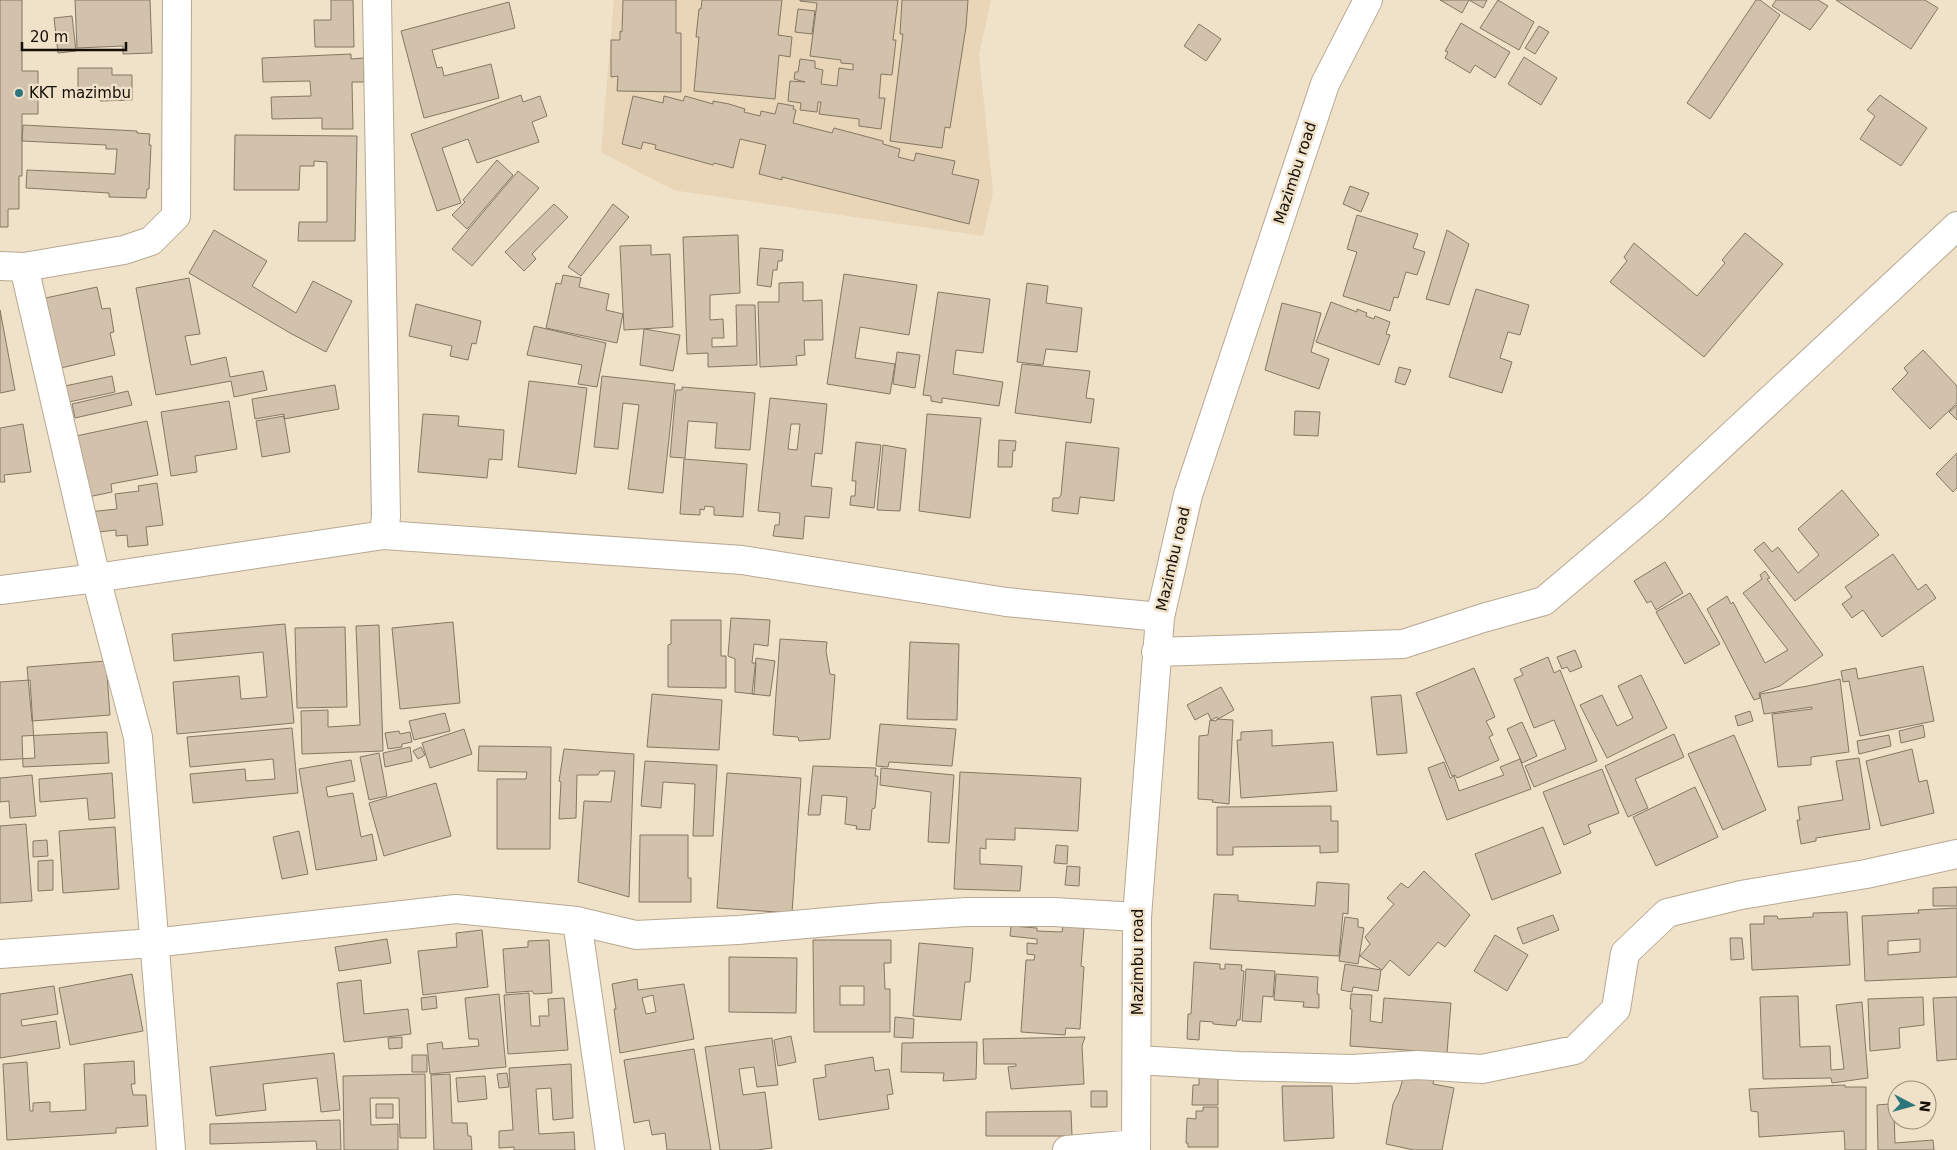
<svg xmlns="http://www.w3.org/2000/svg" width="1957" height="1150" viewBox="0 0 1957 1150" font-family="'DejaVu Sans',sans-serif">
<rect width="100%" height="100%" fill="#f0e1c9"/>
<path fill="#e9d5b7" d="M614 0H991L979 55 993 192 983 236 673 190 601 152Z"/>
<path fill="#d2c2ac" stroke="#857762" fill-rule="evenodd" d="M0 0H22V71H38V114H22V176H19V209H8V227H0Z
M75 0H150L152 53 123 54V46L77 48Z
M331 0H353L354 47H315L314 20H331Z
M623 0H676V33H681V92L617 91 618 76 611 77V40H620V31L622 32Z
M702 0H782L778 35 792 37 790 57 779 55 775 99 694 91 699 37H696L699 9H701Z
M800 0H898L893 40H896L892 75 881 74 879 98H885L881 129 859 126V119L819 114 821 102H818L817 112 800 110 801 103 788 101 790 81 805 82 794 79 795 72H798L800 59 815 61V68L823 70 821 84 837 86 839 68 853 70V64L841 63V60L810 56 817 3 800 1Z
M902 0H968L966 27 950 128 945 127 942 148 890 141 903 34H900Z
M1440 0H1487L1483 8 1469 0 1462 13Z
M1498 0 1534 22 1519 50 1480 28Z
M1756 0H1760L1780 15 1710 119 1687 103Z
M1776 0H1818L1828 6 1810 30 1772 6Z
M1836 0H1925L1938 8 1911 49Z
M509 2 515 28 432 50 437 68 442 67 444 76 491 64 499 98 424 118 401 31Z
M798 9 815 11 812 34 795 32Z
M72 16 76 51 58 53 54 18Z
M1461 23 1510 52 1495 78 1475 65 1470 73 1445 58 1448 52 1445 51Z
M1199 24 1221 39 1206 61 1184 46Z
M1539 26 1549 32 1535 54 1525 48Z
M351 54V59L364 58V82H352L353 129H322V118L272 119 271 97 311 96 310 81 263 82 262 58Z
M1524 57 1557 78 1541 105 1508 84Z
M78 68H112V75H132V100L100 101V96H87V91L78 92Z
M521 95 523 102 540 96 547 116 532 122 539 142 477 163 468 139 442 148 461 203 437 211 411 134Z
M1880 95 1927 128 1901 166 1860 139 1875 116 1867 110Z
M633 96 663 103 664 96 683 101 685 96 713 104V101L729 104 745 109 744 112 760 116 761 111 775 114 778 103 794 106 793 109 796 110 793 123 832 133 834 128 883 141V144L900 149 898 157 914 161 916 153 955 161 952 174 979 180 969 224 782 177V180L759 174 766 145 740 139 733 168 714 163 713 165 655 149 656 145 643 142 641 149 622 144Z
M23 125 137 131V133L150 134 149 145H151L149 189H147L146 198 109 197V193L26 188 27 170 115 174 117 149H106V145L22 141Z
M235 135 357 136 355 241H298L299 222H327V162L314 161V166H300L299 190H234Z
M497 160 513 175 467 229 452 215 465 202 463 200Z
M518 171 539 188 472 266 452 249Z
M1350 186 1369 193 1361 212 1343 204Z
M554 204 568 217 532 254 536 259 524 271 505 252Z
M613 204 629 217 581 276 568 267Z
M1357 215 1418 234 1413 248 1425 252 1417 275 1406 272 1398 298 1394 297 1390 311 1343 296 1357 252 1347 249Z
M214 230 267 261 252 286 296 313 313 281 352 301 326 352 290 333 189 273Z
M1447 230 1469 244 1449 305 1426 299Z
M1745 233 1783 264 1704 357 1610 282 1627 261 1624 257 1634 243 1697 296 1725 263 1722 260Z
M738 235 740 293 710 295V320L723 319 724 338H712V347L737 346 736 305H755L757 365 708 367V353L687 354 683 237Z
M651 245V255L670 254 673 327 624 330 620 246Z
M760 248 783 250 782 261H778L777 270H773L771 287 757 285Z
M844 274 917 285 909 335 860 327 855 358 895 364 890 394 827 384Z
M563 275 581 278 579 287 609 294 606 310 623 314 617 343 546 328 556 283 561 284Z
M189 278 200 334 185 336 191 365 226 357 230 377 263 371 267 390 234 397 231 381 156 395 136 288Z
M803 282V301L822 300 823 340H804L805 355 796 356 797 365 760 367 758 302H779V283Z
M1027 283 1048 286 1046 303 1082 308 1077 352 1046 349 1043 365 1017 362Z
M97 287 102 309 110 308 114 332 110 333 115 355 61 368 54 333 51 334 41 299Z
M1476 289 1529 305 1520 335 1508 332 1500 358 1512 362 1502 393 1449 377Z
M938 292 990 299 983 353 956 350 953 374 1003 382 999 406 942 398V403L931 401V396L923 395Z
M1331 302 1357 312V309L1367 313 1366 316 1374 319 1375 316 1390 322 1386 334 1390 335 1379 365 1316 342Z
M1282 303 1321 313 1311 352 1329 359 1319 389 1265 370Z
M416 304 481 321 476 344 472 343 468 360 450 356 452 346 409 336Z
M0 310 15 390 0 393Z
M534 326 606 343 597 387 578 384 582 365 527 355Z
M644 329 680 335 673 371 640 365Z
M1923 350 1957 386V403L1930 429 1892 389 1908 373 1904 368Z
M897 352 920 355 915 388 893 384Z
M1022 364 1090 371 1086 398 1094 399 1091 423 1015 413Z
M1399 367 1411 370 1405 385 1395 382Z
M112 376 115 392 69 402 65 386Z
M602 376 675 384 663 493 628 489 639 405 623 403 618 449 594 447Z
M529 381 587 388 576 474 518 467Z
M335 385 339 409 284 419V414L255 419 252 399Z
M682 387 755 393 750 450 715 448 717 423 688 421 685 458 670 457 676 390H682Z
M128 391 132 405 75 418 72 404Z
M770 398 827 404 822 454 815 453 811 486 832 488 829 518 805 516 803 539 773 536 775 525H779L780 513 758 511ZM791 424H800L797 450 788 449Z
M229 401 237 449 195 456 197 472 171 476 161 412Z
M1957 405V420L1949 412Z
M1295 411 1320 412 1318 436 1294 435Z
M423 414 459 416 458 426 504 430 502 460 489 459 487 478 418 472Z
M927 414 981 418 970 518 919 511Z
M284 416 290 452 262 457 256 421Z
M147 421 158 475 111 484 112 492 88 497 76 436Z
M23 424 31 472 4 475 5 482H0V428Z
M999 440 1016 441 1015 451 1013 450 1012 467H998Z
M856 442 881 445 874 508 850 505 851 496H855L856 481H852Z
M1066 442 1119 448 1114 501 1080 497 1078 514 1052 511 1053 498H1059L1061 495Z
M883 445 906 449 900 511 877 510Z
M1957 453V488L1953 492 1936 474Z
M684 459 747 464 743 517 714 515V507L705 506 704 510 700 509V515L680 514Z
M157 483 163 525 146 527 148 545 128 547 127 535 116 536V530L90 533 88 512 117 509 115 494 139 491 138 486Z
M1842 490 1879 535 1795 601 1754 550 1764 542 1772 552 1778 547 1798 573 1819 555 1798 529Z
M1893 554 1918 590 1926 584 1936 598 1882 637 1863 610 1852 618 1842 604 1852 597 1845 587Z
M1665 562 1683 593 1656 610 1651 601 1647 603 1634 581Z
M1765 571 1770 578 1767 579 1823 655 1780 686 1759 693 1760 698 1754 700 1707 609 1727 596 1731 604 1733 602 1765 663 1788 650 1743 593 1762 579 1760 575Z
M1690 593 1720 644 1685 664 1656 612Z
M731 618 770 620 768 646 754 644 752 663H756L754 694 735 692V659L728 656Z
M671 620H721V656H726V688L668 687V645L671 644Z
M453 622 460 703 400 709 392 628Z
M285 624 294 723 177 734 173 682 239 676 241 699 267 697 263 652 174 661 172 634Z
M379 625 383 751 302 754 301 711 328 710V727L360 725 356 626Z
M345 627 347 707 297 708 295 628Z
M780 639 827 642 826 651 830 674 835 675 830 739 799 741 798 737 773 735Z
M910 642 959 644 957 720 907 719Z
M1575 650 1582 667 1570 672 1567 667 1562 669 1557 657Z
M1548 657 1554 673 1560 670 1597 761 1534 787 1525 766 1566 749 1554 720 1534 728 1514 679 1523 675 1520 669Z
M756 658 775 661 770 696 752 694Z
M106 661 110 715 32 721 27 667Z
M1923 666 1934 721 1860 736 1849 681 1843 682 1841 671 1856 668 1858 679Z
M1474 668 1495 717 1486 721 1493 735 1489 737 1499 760 1457 778 1455 775 1452 776 1416 693Z
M1641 675 1667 728 1607 758 1580 705 1602 695 1617 726 1633 718 1618 686Z
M1840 679 1849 752 1811 757V765L1778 767 1772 714 1812 709V707L1764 714 1760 694 1808 686Z
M30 680 35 758 0 760V682Z
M1221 687 1234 710 1218 719 1217 717 1211 720 1208 713 1195 720 1187 705Z
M652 694 722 700 719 750 647 747Z
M1401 695 1407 753 1377 755 1371 697Z
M1750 711 1753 721 1738 726 1735 716Z
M445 713 450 731 414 740 409 721Z
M1217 719 1233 720 1229 804 1212 802 1213 800 1198 799 1199 736 1208 735 1210 720 1216 721Z
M1522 722 1537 756 1522 763 1507 729Z
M880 724 956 729 952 766 889 762 888 767 876 766Z
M1923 725 1925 737 1901 743 1899 731Z
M292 728 298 793 193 803 190 774 245 769 246 781 275 779 273 759 190 767 187 737Z
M464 729 472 754 430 768 422 743Z
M1272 730V746L1333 742 1337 791 1241 798 1237 740H1241V732Z
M399 731 400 734 410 732 412 742 402 744V747L388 749 385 733Z
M107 732 109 763 23 767 22 736Z
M1674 734 1684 757 1635 779 1648 808 1628 817 1605 766Z
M1734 735 1766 810 1723 830 1688 754Z
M1889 735 1891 746 1859 754 1857 741Z
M479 746 551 747 550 849H497V779H526L527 772 478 771Z
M410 747 412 761 385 767 383 753Z
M421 747 425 755 418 759 413 751Z
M564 749 634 754 629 897 578 882 584 801 611 802 615 771H600L598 775H577L576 818 559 819 561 782 559 781Z
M1912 749 1919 782 1927 780 1934 813 1881 826 1866 761Z
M379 753 387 796 369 800 360 757Z
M1859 758 1870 829 1816 838V841L1801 844 1797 820H1800L1798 807 1843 800 1836 761Z
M1520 759 1531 789 1447 820 1428 768 1444 762 1450 778 1454 776 1459 791 1504 775 1500 767Z
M351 760 355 781 326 787 328 797 353 793 361 837 372 834 377 860 316 870 299 769Z
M645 761 717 765 713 836H693L695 784 663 782 661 808 641 806Z
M813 766 876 768 875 776H878L875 808 872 809 870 830 856 829 857 826 845 824 847 797 822 795 820 815H808Z
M881 768 954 775 949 843 928 842 931 792 880 785Z
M1602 769 1619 813 1588 825 1591 833 1564 845 1543 792Z
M960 772 1081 778 1078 831 1015 828V840L986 839V849L980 848V864L1022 866 1020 891 954 889Z
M112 773 115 818 89 820 87 798 40 802 39 779Z
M727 773 801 778 792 913 717 908Z
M32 775 36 816 10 818 9 801 0 802V778Z
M436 783 451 836 384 856 369 803Z
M1695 787 1718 837 1656 866 1633 817Z
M1331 806V821H1338V852L1320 853V846L1233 847V855H1217V807Z
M26 824 32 901 0 903V826Z
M115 827 119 889 63 893 59 831Z
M1543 827 1561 873 1492 900 1475 854Z
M299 831 308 874 282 879 273 837Z
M640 835H688V878H691V902H639Z
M47 840 48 856 33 857V841Z
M1056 845 1068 846 1067 864 1054 863Z
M53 860V890L38 891V861Z
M1067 866 1080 867 1079 886 1065 885Z
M1424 871 1470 915 1445 947 1438 942 1409 976 1390 960 1382 970 1360 956 1370 944 1365 937 1394 904 1387 898 1401 883 1408 888Z
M1317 882 1349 884 1348 914 1343 913 1339 956 1210 949 1214 894 1238 895V901L1315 906Z
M1957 887V906H1933V888Z
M1957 908V977L1865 981 1862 916 1919 913 1918 910ZM1920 939V952L1888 955V941Z
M1847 912 1850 965 1752 970 1750 924H1764V916H1777L1778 919 1813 917V913Z
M1553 915 1559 930 1523 944 1517 928Z
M1345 917 1358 919V927L1364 928 1358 964 1339 961Z
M1011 926 1037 928V931L1062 932 1063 926 1084 928 1081 966 1084 967 1080 1029 1066 1028 1065 1035 1021 1032 1026 960H1034L1035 955 1027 954V943L1037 944V939L1010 936Z
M482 930 488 987 423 995 418 951 457 947 456 933Z
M1495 935 1528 955 1507 991 1474 971Z
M1730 938H1742L1744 959 1731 960Z
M387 939 391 963 339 971 335 947Z
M549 940 552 993 534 994 532 991 506 993 503 949 528 947V941Z
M813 940H891V963H884L885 989H890V1032H814ZM840 986H864V1005H840Z
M919 943 973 948 970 982H965L961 1020 913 1016Z
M729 957 797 958 796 1013 729 1012Z
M1194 962 1220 964V969H1225V964L1242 965 1241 970 1244 971 1240 1020H1237L1236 1026 1213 1024V1022L1200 1021 1199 1040 1187 1039 1188 1014H1191Z
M1345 964 1381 970 1378 991 1353 987 1352 992 1341 990Z
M1246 969 1275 971 1273 997 1263 996 1261 1022 1242 1021Z
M132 974 143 1031 70 1045 59 988Z
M1276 974 1318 977 1317 994H1319V1008L1303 1007 1304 1002 1274 1000Z
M637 979 638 990 684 984 694 1039 620 1053 614 1009H616L612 984ZM653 995 656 1012 646 1014 642 998Z
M361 980 364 1014 408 1009 411 1034 344 1042 337 983Z
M54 986 58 1014 21 1020 22 1026 56 1021 60 1048 0 1058V994Z
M529 993 531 1026H540L539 1016H549L548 999 564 998 568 1050 508 1054 504 995Z
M499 994 506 1067 430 1074 427 1044 442 1042 443 1049 479 1046 478 1039H469L465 998Z
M1351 994 1372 995 1370 1021 1382 1023 1384 998 1451 1003 1447 1053 1350 1046 1352 1009H1350Z
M436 996 437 1008 422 1010 421 998Z
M1798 996 1800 1047 1830 1046 1831 1070 1844 1069 1836 1005 1862 1002 1868 1078 1832 1083 1831 1078 1763 1079 1760 997Z
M1923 997 1924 1025 1899 1028 1900 1048 1870 1051 1868 999Z
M1957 997V1059L1937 1061 1933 998Z
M895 1017 914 1019 913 1038 894 1037Z
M791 1036 796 1062 778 1066 774 1040Z
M402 1037V1048L389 1049 388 1038Z
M1085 1037 1082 1046 1084 1084 1011 1089 1008 1067 1016 1066V1064H984L983 1039Z
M772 1038 778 1085 757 1087 754 1067 739 1069 743 1095 765 1092 772 1148 757 1150H720L705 1047Z
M977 1042 976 1079 943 1081 944 1073 901 1072 902 1043Z
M694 1049 711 1150H667L665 1133 652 1135 649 1120 634 1123 624 1060Z
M334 1053 340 1110 321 1112 317 1078 263 1084 266 1110 216 1116 210 1067Z
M412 1055H427V1072H412Z
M873 1057 875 1071 889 1069 893 1094 887 1095 889 1109 819 1120 813 1079 826 1077 825 1065Z
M134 1061 135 1084H131L133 1095H146L148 1126 116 1128V1133L7 1140 3 1064 27 1062 30 1111H33V1103L50 1102V1112L86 1110 84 1064Z
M571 1064 573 1118 553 1120 551 1088 536 1089 539 1134 574 1132 575 1150H514V1147L499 1148V1131L513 1130 509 1068Z
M1405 1072 1434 1079 1433 1084 1454 1088 1442 1150H1414L1386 1144 1393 1104 1399 1092Z
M507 1073 509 1087 499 1088 497 1074Z
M425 1074 426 1138H400L399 1098H370L371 1125 398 1124V1150H344L343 1076Z
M450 1074 452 1123H467L468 1136H471L472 1150H434L431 1075Z
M485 1076 487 1099 458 1102 456 1078Z
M1199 1076H1218V1105H1192L1193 1085H1199Z
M1845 1085V1087H1866V1150H1845L1844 1131 1759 1137 1758 1112 1751 1111 1749 1089Z
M1282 1086H1332L1334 1138 1284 1141Z
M1091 1091H1107V1107H1091Z
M376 1104H393V1118H376Z
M1889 1104V1111H1894L1895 1143 1933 1140 1934 1150H1878L1877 1105Z
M1203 1107H1218V1147H1188V1143H1186L1187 1118 1196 1119V1111H1203Z
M1071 1111 1072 1136H986V1112Z
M340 1120 341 1150H317L316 1141 210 1144V1124Z"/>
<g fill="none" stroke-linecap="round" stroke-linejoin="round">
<g stroke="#b7a892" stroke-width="30">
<path id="street" d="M377 0 386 516 384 535
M0 266 24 267 124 250 151 241 176 216 177 0
M24 267 96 578 138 737 171 1150
M0 590 96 578 384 535 742 560 1006 602 1160 617
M1156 652 1403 644 1483 618 1544 601 1655 507 1957 226
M577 921 610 1150
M0 954 153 943 456 909 577 921 636 935 738 930 884 917 967 912H1054L1137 917
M1138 1060 1239 1066 1352 1069 1417 1065 1482 1069 1575 1050 1616 1009 1625 953 1667 913 1741 895 1866 874 1957 854
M1067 1150 1136 1144
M1136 1150 1137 917 1160 617 1188 495 1325 84 1368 0"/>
</g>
<use href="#street" stroke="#fff" stroke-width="28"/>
</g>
<circle fill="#2c767c" stroke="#f0e1c9" stroke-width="2" cx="19" cy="93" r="5"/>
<g text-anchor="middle" stroke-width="5" stroke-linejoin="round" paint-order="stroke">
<g font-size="15" fill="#130e06" stroke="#f0e1c9" text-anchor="start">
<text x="29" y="98">KKT mazimbu</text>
</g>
<g font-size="15" fill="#130e06" stroke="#f0e1c9">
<text transform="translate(1295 173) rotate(-72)" y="5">Mazimbu road</text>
<text transform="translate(1173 559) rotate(-77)" y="5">Mazimbu road</text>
<text transform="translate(1138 962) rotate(-90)" y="5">Mazimbu road</text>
</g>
</g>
<g transform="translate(1912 1105) rotate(96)"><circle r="24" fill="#f0e1c9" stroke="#988d7b"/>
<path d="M0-4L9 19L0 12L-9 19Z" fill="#2c767c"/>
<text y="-8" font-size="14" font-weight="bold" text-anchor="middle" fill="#130e06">N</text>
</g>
<path d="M22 42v8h104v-8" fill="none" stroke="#130e06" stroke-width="2.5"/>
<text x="30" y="42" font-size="15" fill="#130e06" stroke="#f0e1c9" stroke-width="4" paint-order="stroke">20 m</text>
</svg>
